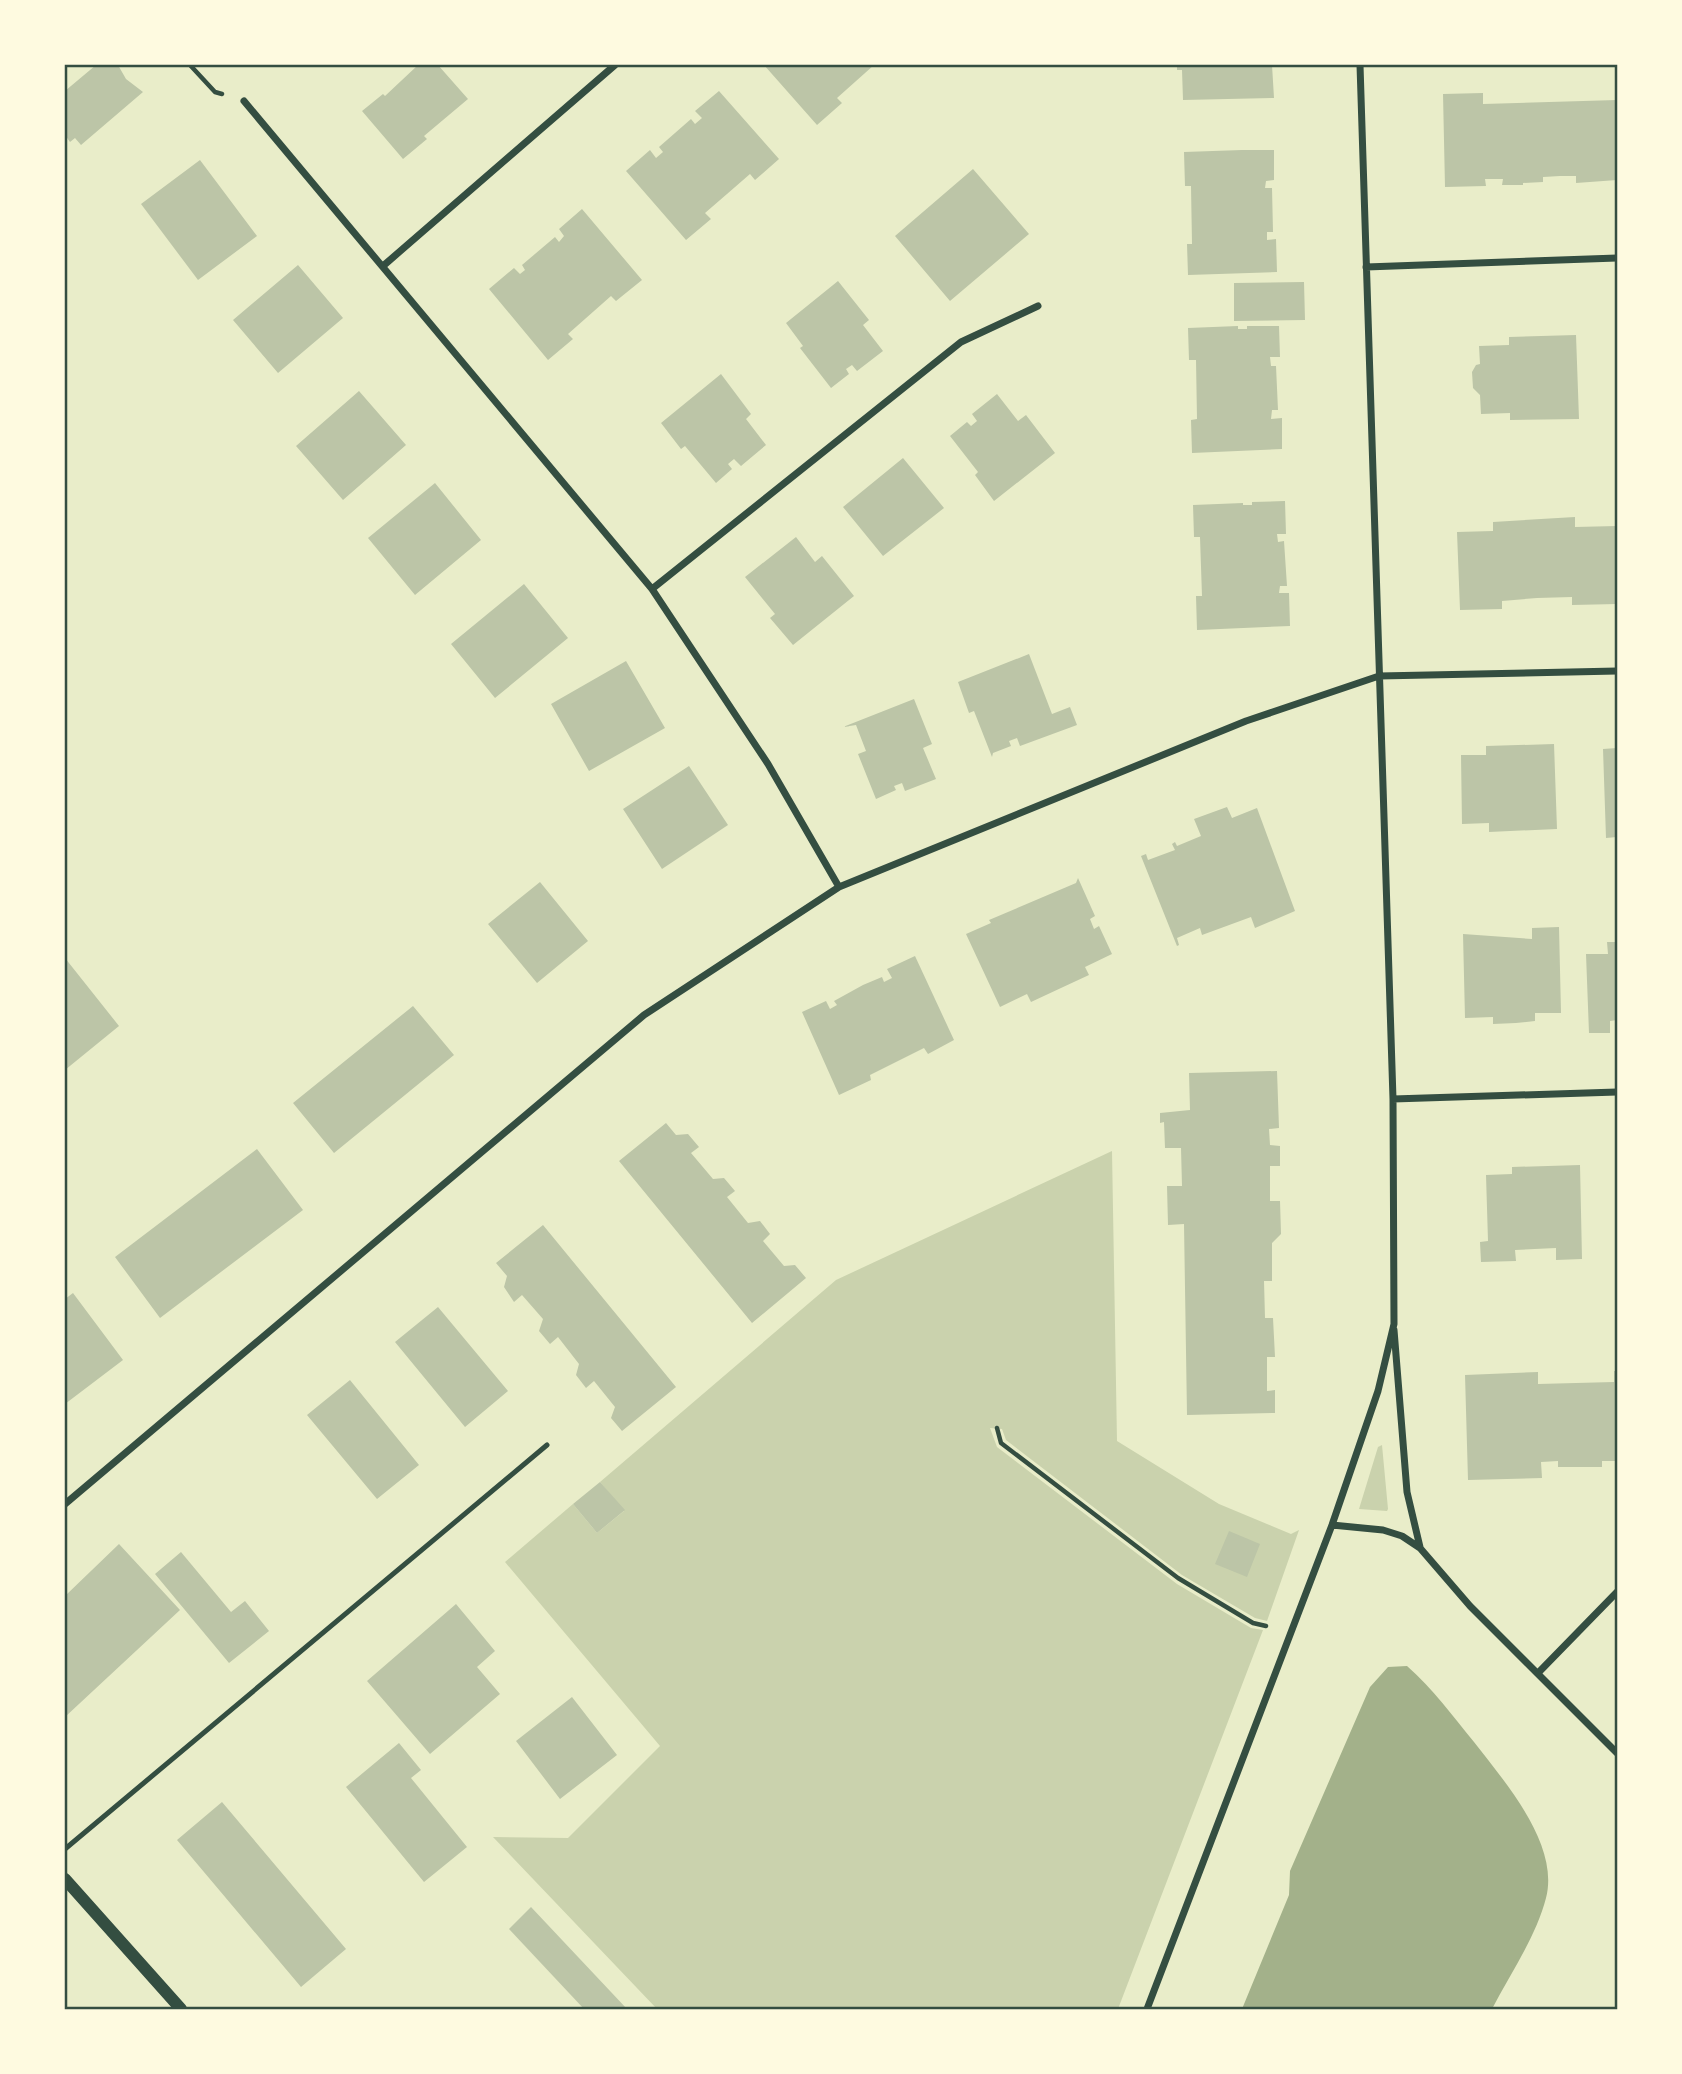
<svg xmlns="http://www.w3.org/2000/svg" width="1682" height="2074" viewBox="0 0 1682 2074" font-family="Ubuntu,sans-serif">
<rect width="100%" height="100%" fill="#e9edc9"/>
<path fill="#cad2ad" d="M1112 1151 1117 1441 1219 1504 1291 1534 1299 1530 1267 1621 1255 1618 1182 1575 1006 1440 1002 1429 990 1428 997 1447 1177 1584 1251 1628 1263 1630 1118 2009H657L493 1837 568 1838 660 1746 505 1562 573 1504 597 1533 624 1511 600 1482 836 1280Z
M1382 1445 1388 1509 1387 1511 1359 1509 1378 1447Z"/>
<path fill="#a3b18a" d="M1407 1666C1433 1689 1452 1715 1474 1742 1504 1781 1560 1844 1546 1898 1536 1937 1510 1974 1492 2009H1242L1289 1895 1290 1871 1370 1687 1388 1667Z"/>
<path fill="#bcc5a7" d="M96 65H118L126 79 143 92 81 145 75 138 70 142 65 135V91Z
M418 65H438L468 99 424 136 427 139 403 159 362 111 383 94 385 96Z
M764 65H874L837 98 842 103 817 125Z
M1177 65H1272L1274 98 1183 100 1182 70H1177Z
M719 91 779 159 755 180 750 174 727 194 705 213 711 219 686 240 626 171 650 150 656 158 663 152 659 147 691 119 695 124 702 118 695 111Z
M1483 93V104L1617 100V180L1576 183V176H1560L1543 177V182L1523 183V185H1502L1503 179H1485L1486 186 1445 187 1443 94Z
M1242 150H1274V180L1266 181 1265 188H1272L1273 232H1267V240L1276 239 1277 272 1188 275 1187 244H1192L1191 186H1185L1184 152Z
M200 160 257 236 198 280 141 204Z
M973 169 1029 234 950 301 895 236Z
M582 209 642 280 616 301 611 296 568 334 573 339 548 360 489 289 514 268 520 274 525 270 522 265 555 237 559 242 564 236 559 229Z
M298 265 343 318 278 373 233 320Z
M838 281 869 320 863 325 883 351 857 371 852 365 846 369 849 374 831 388 800 348 803 346 786 323Z
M1304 282 1305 320 1234 321V283Z
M1238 326V329H1247V326H1279L1280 357H1270L1271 366H1276L1278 410H1272L1271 419 1282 418V449L1192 453 1191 420 1197 419 1196 360H1189L1188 328Z
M1576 335 1579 419 1510 420V413L1481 414 1480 395 1473 388 1472 372 1476 365 1480 364 1479 346 1509 345V337Z
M721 374 751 414 746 419 766 445 741 466 734 459 728 464 732 469 716 483 685 446 681 449 661 423Z
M359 391 406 445 343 500 296 446Z
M997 394 1018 421 1026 415 1055 453 994 501 975 475 978 472 950 436 967 422 971 426 977 421 972 414Z
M903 458 944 508 883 556 843 507Z
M435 483 481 540 415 595 368 538Z
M1285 501 1286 534H1277L1278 542 1284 541 1287 586H1280L1279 593H1289L1290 626 1197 630 1196 596H1202L1200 537H1194L1193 505 1243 503V505H1252V502Z
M1575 517V527L1617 526V604L1572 605V597L1537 598 1502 601V609L1460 610 1457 532 1493 531V522Z
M796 537 815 562 822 556 854 596 793 645 770 618 775 614 745 577Z
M524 584 568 638 495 698 451 644Z
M1029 654 1052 714 1070 707 1077 725 1020 746 1017 738 1009 741 1011 746 993 753 992 757 974 711 969 713 958 682Z
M626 661 665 728 589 771 551 704Z
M914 699 932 744 923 748 936 779 905 791 902 783 894 786 896 790 876 799 858 754 866 751 856 725 843 727Z
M1554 744 1557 829 1489 832V823L1462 824 1461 755H1486V746Z
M1617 748V837L1606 838 1603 749Z
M689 766 728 825 662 869 623 809Z
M1227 807 1232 818 1257 808 1295 911 1255 928 1251 917 1202 935 1200 928 1177 938 1179 945 1177 946 1141 856 1146 854 1148 860 1175 850 1172 844 1175 842 1177 846 1201 836 1194 819Z
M1078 878 1095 916 1090 919 1094 929 1099 926 1112 954 1085 967 1089 975 1061 988 1031 1002 1027 994 1000 1007 966 934 991 923 989 920 1076 883Z
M540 882 588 941 537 983 488 924Z
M1559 927 1561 1013H1535V1021L1516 1023 1493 1024V1017L1465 1018 1463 934 1532 939V928Z
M1607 942H1617V1020L1610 1021V1033H1589L1586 954H1608Z
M915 956 954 1040 928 1054 924 1048 870 1075 871 1080 839 1095 802 1012 826 1001 830 1009 837 1005 834 1001 863 985 882 977 884 982 892 978 887 969Z
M65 958 119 1026 65 1070Z
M413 1006 454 1055 334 1153 293 1103Z
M1277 1071 1279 1128 1269 1129 1270 1145 1280 1146V1166H1270V1201H1280L1281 1234 1272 1243V1281H1264L1265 1318H1273L1275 1357H1267V1391L1275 1390V1413L1187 1415 1184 1224 1168 1225 1167 1186H1182L1181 1148H1165L1164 1122 1160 1123V1113L1190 1110 1189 1073Z
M666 1123 676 1135 688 1134 699 1147 691 1153 713 1179 724 1178 735 1191 727 1197 748 1223 760 1221 770 1234 763 1241 784 1266 795 1265 806 1278 752 1323 619 1161Z
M257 1149 303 1210 160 1318 115 1257Z
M1580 1165 1582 1259 1556 1260V1248L1515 1250 1516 1261 1481 1262 1480 1242 1488 1241 1486 1175 1512 1174V1167Z
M543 1225 676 1387 622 1431 611 1418 615 1407 594 1381 586 1388 576 1375 579 1364 558 1337 550 1344 539 1331 543 1319 522 1295 514 1302 504 1287 507 1276 496 1263Z
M73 1293 123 1360 65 1404V1299Z
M438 1307 508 1391 465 1427 395 1342Z
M1614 1371H1617V1461H1602V1467H1558V1461L1541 1462 1542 1478 1468 1480 1465 1375 1538 1372V1384L1614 1382Z
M350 1380 419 1465 377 1499 307 1415Z
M600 1482 625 1510 597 1533 573 1504Z
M1229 1531 1260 1544 1247 1577 1215 1564Z
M119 1544 180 1610 65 1717V1596Z
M181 1552 231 1612 245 1601 269 1631 229 1663 155 1574Z
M456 1604 495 1651 477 1667 500 1694 430 1754 367 1681Z
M572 1697 617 1755 560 1799 516 1741Z
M399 1743 421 1770 411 1778 467 1847 424 1882 346 1787Z
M222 1802 346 1949 301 1987 177 1840Z
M531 1907 627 2009H584L509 1929Z"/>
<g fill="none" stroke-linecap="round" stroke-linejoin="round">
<path stroke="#344e41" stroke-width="4.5" d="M190 65 215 92 222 94
M997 1428 1001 1443 1178 1578 1253 1623 1266 1626"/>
<path stroke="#344e41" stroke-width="5" d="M65 1849 547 1445"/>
<path stroke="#344e41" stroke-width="7" d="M244 101 652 589 768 764 839 887
M383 266 615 65
M1366 267 1617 258
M652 589 961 342 1038 306
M1393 1099 1617 1092
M1394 1330 1407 1492 1420 1547
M65 1504 644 1015 839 887 1246 721 1379 676 1617 671
M1332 1525 1383 1530 1402 1536 1420 1548 1470 1606 1617 1753
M1539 1672 1617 1592
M1147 2009 1332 1525 1378 1391 1394 1324 1393 1099 1360 65"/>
<path stroke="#344e41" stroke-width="12" d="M65 1879 181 2009"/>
</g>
<rect width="1682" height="2074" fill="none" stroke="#fefae0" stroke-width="133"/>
<rect x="66" y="66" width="1550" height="1942" fill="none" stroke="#344e41" stroke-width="2.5"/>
</svg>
